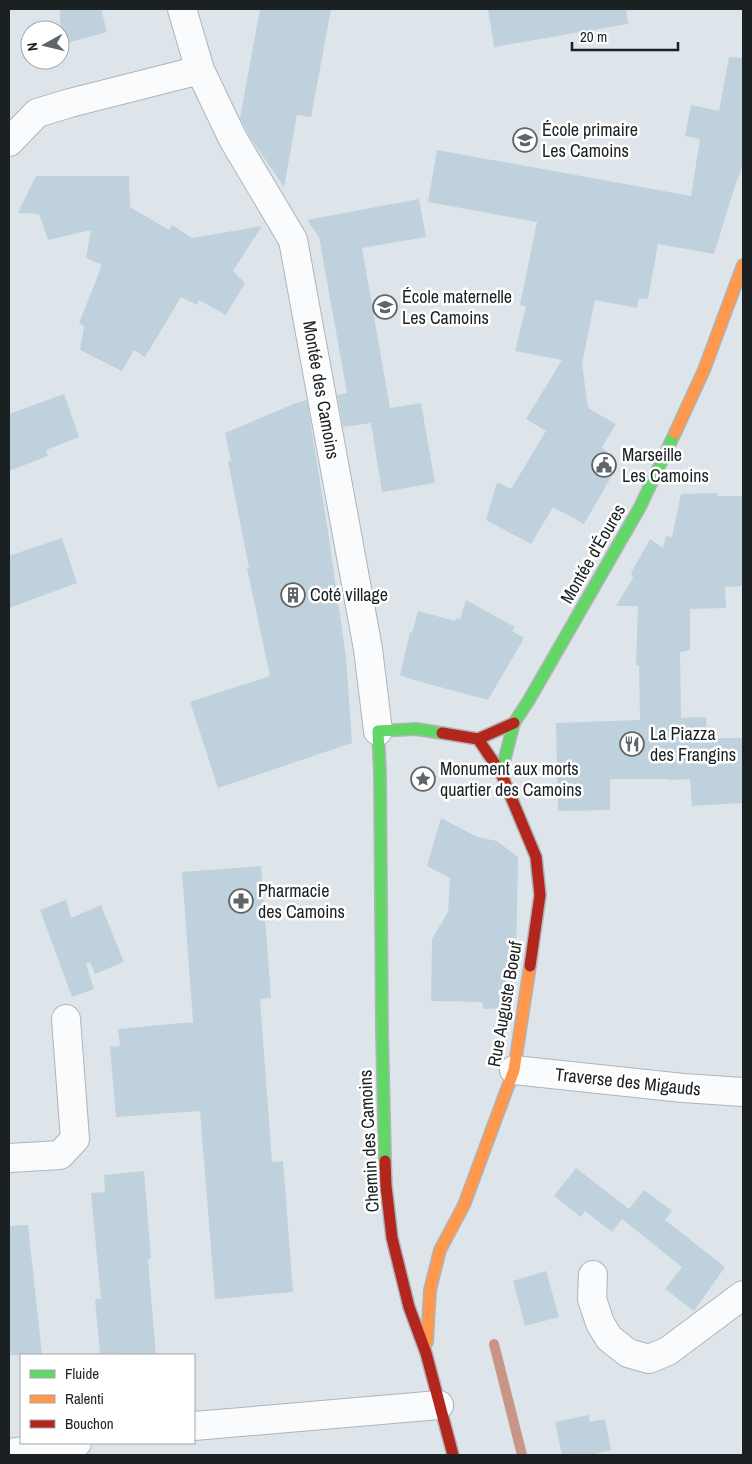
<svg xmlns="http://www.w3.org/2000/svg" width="752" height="1464" viewBox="0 0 752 1464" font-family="'Archivo Narrow',sans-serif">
<rect width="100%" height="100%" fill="#dee5ea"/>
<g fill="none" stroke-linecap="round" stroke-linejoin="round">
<path stroke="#c89687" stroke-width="10" d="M494 1344 522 1455"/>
</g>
<path fill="#bfd1dc" d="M60 9H101L107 32 60 45Z
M260 9H331L311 117 297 115 284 187 251 139 240 118Z
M488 9H626L628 24 494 47Z
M729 57 743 58V165L734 189 714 254 658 244 648 299 639 298 637 308 595 300 582 364 588 408 616 424 602 447 618 465 584 524 553 507 531 544 486 520 497 482 511 489 546 431 526 419 562 360 515 351 526 306 520 305 537 222 428 202 437 150 691 196 700 139 685 136 691 105 719 111Z
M36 176H129L130 207 169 230 172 225 192 238 262 226 233 271 245 283 226 315 199 300 197 305 181 297 145 357 134 350 122 371 80 350 84 326 79 323 102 265 86 258 91 230 48 240 39 214 18 213Z
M419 199 426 237 362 248 390 408 421 403 435 483 382 492 371 423 343 427 337 395 347 393 319 237 307 220Z
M64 394 79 437 46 450 48 456 9 471V414Z
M307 400 328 532 346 657 352 743 218 788 190 702 270 676 247 568H249L228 461H231L225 433 296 403Z
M718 493V496H743V586L725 587 726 608 690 609V650L680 652 681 718 706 717 707 738H743V803L692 806 690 779 670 780V779H610V810L558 811 556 723 640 720 639 666 636 665 638 606H616L633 578 631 573 650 539 663 548 666 536 672 537 681 494Z
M62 538 77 583 9 608V556Z
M466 600 515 627 512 631 524 638 488 700 414 680 400 675 410 632 412 633 418 611 455 621 456 618 460 619Z
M441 818 477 837 497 841 518 857 516 958 508 1008 483 1009 482 1002 431 1001 432 939 448 912 450 878 427 866Z
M261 866 271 998 260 999 272 1162 283 1161 293 1292 215 1299 200 1111 116 1117 110 1047 120 1046 118 1029 193 1022 182 872Z
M66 900 71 918 101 905 124 962 95 974 90 962 86 964 94 989 72 997 40 910Z
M576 1168 629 1209 644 1190 672 1211 665 1220 725 1267 694 1311 665 1289 682 1267 622 1219 612 1232 585 1211 581 1217 554 1196Z
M144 1171 151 1259H148L156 1355H117V1353L100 1354 95 1299H101L91 1193 105 1192 104 1175Z
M28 1225 42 1355H9V1226Z
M546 1271 559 1317 525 1326 513 1281Z
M589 1415 590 1422 605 1419 611 1450 590 1455H562L555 1422Z"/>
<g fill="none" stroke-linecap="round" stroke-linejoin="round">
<g stroke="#afb4b8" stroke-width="30">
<path id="street" d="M182 9 200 70 233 139 293 240 368 649 378 731
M9 142 37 113 70 103 200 70
M514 1070 683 1088 743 1092
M9 1158 60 1155 75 1139 66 1019
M593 1275 592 1299 600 1323 609 1338 628 1353 649 1359 668 1351 743 1295
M194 1426 439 1405
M9 1453 77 1443"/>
</g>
<g stroke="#afb4b8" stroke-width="14">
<path id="fast" d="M501 773 514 723 529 700 640 507 675 433
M385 1161 382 1032 380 773 378 731 416 729 442 733"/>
</g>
<g stroke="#afb4b8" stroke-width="14">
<path id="slow" d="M675 433 704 370 743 265
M427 1342 430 1290 440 1250 464 1205 514 1070 530 966"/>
</g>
<g stroke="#afb4b8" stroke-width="14">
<path id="jam" d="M442 733 478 739 514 723
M478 739 501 773 536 857 540 895 530 966
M385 1161 386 1186 392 1238 409 1307 426 1353 453 1455"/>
</g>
<use href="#street" stroke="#fafbfc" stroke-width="28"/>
<use href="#fast" stroke="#63d668" stroke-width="11"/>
<use href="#slow" stroke="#ff974d" stroke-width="11"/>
<use href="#jam" stroke="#b3261e" stroke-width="11"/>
</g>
<defs>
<g id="school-ring" transform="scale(1.25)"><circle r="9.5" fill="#fff" stroke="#5f6569" stroke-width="1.5"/><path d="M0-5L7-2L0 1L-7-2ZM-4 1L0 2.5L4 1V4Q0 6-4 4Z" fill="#5f6569"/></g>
<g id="civic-ring" transform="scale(1.25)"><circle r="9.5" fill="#fff" stroke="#5f6569" stroke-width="1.5"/><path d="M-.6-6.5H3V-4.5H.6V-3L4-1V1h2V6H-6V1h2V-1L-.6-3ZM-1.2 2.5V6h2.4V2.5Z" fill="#5f6569"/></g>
<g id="building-ring" transform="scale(1.25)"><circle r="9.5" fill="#fff" stroke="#5f6569" stroke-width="1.5"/><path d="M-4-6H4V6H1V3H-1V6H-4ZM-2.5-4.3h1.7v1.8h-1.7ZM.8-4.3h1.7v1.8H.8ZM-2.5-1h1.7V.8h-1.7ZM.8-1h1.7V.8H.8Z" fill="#5f6569"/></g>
<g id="restaurant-ring" transform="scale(1.25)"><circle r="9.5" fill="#fff" stroke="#5f6569" stroke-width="1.5"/><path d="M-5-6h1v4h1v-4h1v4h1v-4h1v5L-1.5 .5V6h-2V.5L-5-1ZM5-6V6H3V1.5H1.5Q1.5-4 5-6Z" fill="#5f6569"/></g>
<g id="sight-ring" transform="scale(1.25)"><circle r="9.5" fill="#fff" stroke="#5f6569" stroke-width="1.5"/><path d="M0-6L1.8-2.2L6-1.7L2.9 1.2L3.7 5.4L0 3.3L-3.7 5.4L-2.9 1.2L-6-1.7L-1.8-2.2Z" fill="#5f6569"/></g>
<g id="pharmacy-ring" transform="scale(1.25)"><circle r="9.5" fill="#fff" stroke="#5f6569" stroke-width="1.5"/><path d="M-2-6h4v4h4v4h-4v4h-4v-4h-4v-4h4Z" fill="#5f6569"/></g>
</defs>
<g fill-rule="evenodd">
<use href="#school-ring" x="525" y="140"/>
<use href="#school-ring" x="385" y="307"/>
<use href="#civic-ring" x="604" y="465"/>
<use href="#building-ring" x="293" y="595"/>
<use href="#restaurant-ring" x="632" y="744"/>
<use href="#sight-ring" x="423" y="779"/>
<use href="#pharmacy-ring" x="241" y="901"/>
</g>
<g text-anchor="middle" stroke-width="5" stroke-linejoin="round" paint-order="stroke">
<g font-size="18" fill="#1b2023" stroke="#fff" text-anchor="start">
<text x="542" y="136">École primaire<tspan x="542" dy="21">Les Camoins</tspan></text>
<text x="402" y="303">École maternelle<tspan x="402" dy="21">Les Camoins</tspan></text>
<text x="622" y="461">Marseille<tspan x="622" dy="21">Les Camoins</tspan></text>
<text x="310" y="601">Coté village</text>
<text x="650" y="740">La Piazza<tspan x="650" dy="21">des Frangins</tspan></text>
<text x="440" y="775">Monument aux morts<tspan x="440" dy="21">quartier des Camoins</tspan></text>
<text x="258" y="897">Pharmacie<tspan x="258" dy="21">des Camoins</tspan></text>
</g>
<g font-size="18" fill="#1b2023" stroke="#fff">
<text transform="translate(321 390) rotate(80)" y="6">Montée des Camoins</text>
<text transform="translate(593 554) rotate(-60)" y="6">Montée d'Éoures</text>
<text transform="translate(505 1004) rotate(-80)" y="6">Rue Auguste Boeuf</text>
<text transform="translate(628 1082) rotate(6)" y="6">Traverse des Migauds</text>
<text transform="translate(369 1141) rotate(-93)" y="6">Chemin des Camoins</text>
</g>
</g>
<rect width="752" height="1464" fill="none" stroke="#1b2023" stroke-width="20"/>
<rect x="20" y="1354" width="175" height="90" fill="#ffffff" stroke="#a4a6a7"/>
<rect x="30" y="1370" width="25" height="8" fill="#63d668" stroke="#a4a6a7"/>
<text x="65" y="1379" font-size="15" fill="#1b2023">Fluide</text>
<rect x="30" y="1395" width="25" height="8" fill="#ff974d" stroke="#a4a6a7"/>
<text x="65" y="1404" font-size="15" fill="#1b2023">Ralenti</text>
<rect x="30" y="1420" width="25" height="8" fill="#b3261e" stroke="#a4a6a7"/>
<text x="65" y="1429" font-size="15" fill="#1b2023">Bouchon</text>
<g transform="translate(45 45) rotate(262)"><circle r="24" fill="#ffffff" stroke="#a4a6a7"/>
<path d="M0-4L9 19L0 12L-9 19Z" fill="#5f6569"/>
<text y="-8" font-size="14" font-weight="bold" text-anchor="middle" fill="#1b2023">N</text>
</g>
<path d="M572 42v8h106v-8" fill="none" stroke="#1b2023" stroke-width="2.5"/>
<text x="580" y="42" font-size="15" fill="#1b2023" stroke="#ffffff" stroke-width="4" paint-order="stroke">20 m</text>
</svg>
